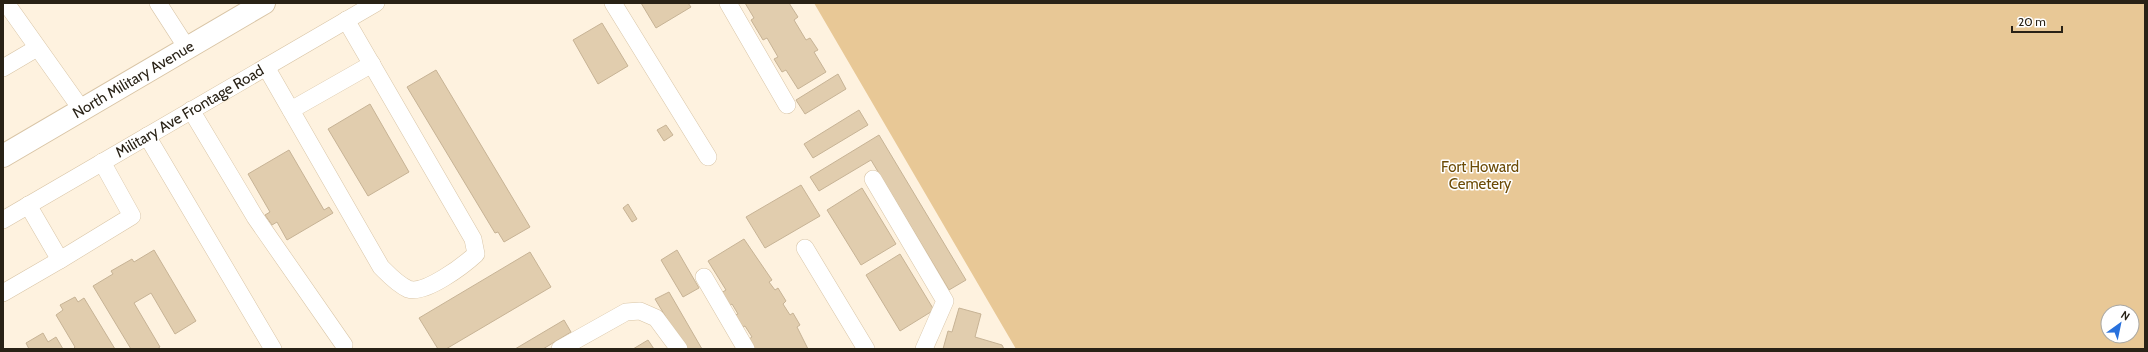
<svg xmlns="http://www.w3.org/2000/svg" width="2148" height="352" viewBox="0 0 2148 352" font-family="Cabin,sans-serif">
<rect width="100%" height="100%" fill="#fef2df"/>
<path fill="#e8c896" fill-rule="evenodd" d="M814 3H2145V349H1016ZM2108 312H2132V336H2108Z"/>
<path fill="#e1cdae" stroke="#c7b395" d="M641 3H688L691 7 656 28Z
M745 3H789L798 17 794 20 806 40 810 38 818 50 814 52 826 72 798 89 786 70 782 72 774 59 778 57 767 38 763 40 751 20 754 18Z
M602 23 628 66 598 84 573 40Z
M436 70 530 227 504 242 498 232 495 233 407 87Z
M838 74 846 89 805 114 796 100Z
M370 104 409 172 368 196 328 129Z
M859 110 868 125 813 158 804 144Z
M666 125 673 135 664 141 657 130Z
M879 135 966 280 949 290 871 160 819 191 810 177Z
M289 150 324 210 329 207 333 213 287 240 277 222 272 225 265 215 270 212 248 174Z
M801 185 820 216 765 248 746 217Z
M862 188 896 244 861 265 827 210Z
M628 204 637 219 632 222 623 208Z
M744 239 772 280 769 282 775 290 778 288 786 301 783 304 790 315 793 313 800 325 797 327 808 349H755L749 339 752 337 745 326 743 327 735 315 738 314 732 304 729 306 721 293 726 290 708 261Z
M154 250 196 321 175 334 151 293 134 303 160 347 157 349H131L93 286 113 274 111 271 132 259 134 262Z
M677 250 699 288 683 297 661 260Z
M530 252 551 287 446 349H438L419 318Z
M900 254 934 310 900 331 866 275Z
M669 292 702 349H685L655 299Z
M75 297 78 302 84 298 115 349H73L75 347 56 315 63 310 60 305Z
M959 308 981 314 975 337 1002 345 1004 349H943L948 331 952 332Z
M564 320 571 332 543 349H515Z
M43 333 48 342 56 337 63 349H29L26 343Z
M648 340 654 349H633Z"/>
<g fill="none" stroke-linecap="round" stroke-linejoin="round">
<g stroke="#d9c5a6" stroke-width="18">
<g id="minor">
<path d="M6 3 82 110"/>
<path d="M158 3 187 48"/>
<path d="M613 3 708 157"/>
<path d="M728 3 787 105"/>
<path d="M266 67 381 267C389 275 397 284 408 289 425 295 464 265 476 254L473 239 346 20"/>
<path d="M3 68 37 48"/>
<path d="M191 110 255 217 344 345"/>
<path d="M291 110 372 64"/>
<path d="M147 136 273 349"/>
<path d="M873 179 945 301 924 349"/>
<path d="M28 205 60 260 132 216 102 162"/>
<path id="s1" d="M3 220 376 3"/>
<path d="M805 248 866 349"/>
<path d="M704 277 746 349"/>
<path d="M3 293 60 260"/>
<path d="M560 349 626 312 640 311 656 318 679 349"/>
</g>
</g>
<g stroke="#d9c5a6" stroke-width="24">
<g id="major">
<path id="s2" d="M3 156 264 3"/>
</g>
</g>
<use href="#minor" stroke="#fff" stroke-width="17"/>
<use href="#major" stroke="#fff" stroke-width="22"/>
</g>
<g text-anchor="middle" stroke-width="3" stroke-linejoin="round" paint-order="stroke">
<g font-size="15" fill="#292216" stroke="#fff">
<text dy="5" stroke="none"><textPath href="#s2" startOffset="151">North Military Avenue</textPath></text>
<text dy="5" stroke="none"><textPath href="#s1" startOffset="216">Military Ave Frontage Road</textPath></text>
</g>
<g font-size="15" fill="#6c4b06" stroke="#fff">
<text x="1480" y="172">Fort Howard<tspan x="1480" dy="17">Cemetery</tspan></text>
</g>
</g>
<rect width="2148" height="352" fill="none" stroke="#292216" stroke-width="8"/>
<g transform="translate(2120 324) rotate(33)"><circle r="19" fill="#ffffff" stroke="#a9a7a2"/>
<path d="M0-3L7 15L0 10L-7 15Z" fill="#2871dd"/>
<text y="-6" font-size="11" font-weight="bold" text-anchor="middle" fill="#292216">N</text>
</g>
<path d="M2012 26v6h50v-6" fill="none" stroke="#292216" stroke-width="2"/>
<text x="2018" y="26" font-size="12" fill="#292216" stroke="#ffffff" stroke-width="3" paint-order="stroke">20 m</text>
</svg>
